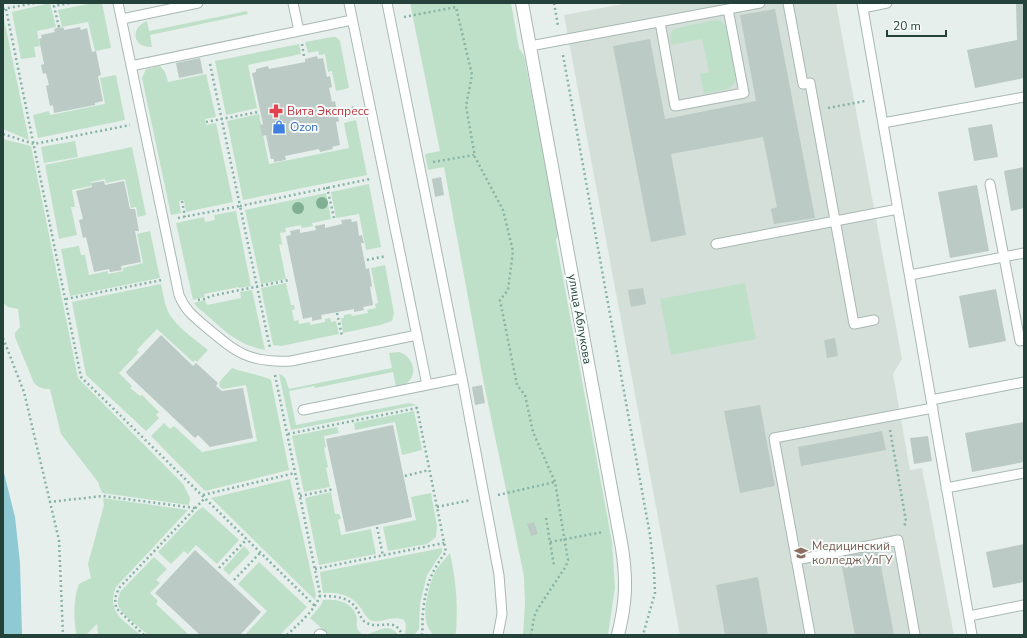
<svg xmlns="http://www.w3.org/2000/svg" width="1027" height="638" viewBox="0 0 1027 638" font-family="'Nunito Sans',sans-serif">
<rect width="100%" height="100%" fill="#e6efeb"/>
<path fill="#d4dfda" d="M629 3H836L902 359 893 374 910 470 922 468 954 635H680L564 15Z"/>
<path fill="#bfe0c8" d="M50 3 56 27 37 31 40 46 34 47 36 57 21 59 12 12Z
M93 3H102L111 48 95 51 88 22 62 27 58 10Z
M410 3H511L519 48 524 56 557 222 558 234 556 240 612 542 615 587 608 635H523L525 604 524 576 484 384 444 167 428 170 425 154 440 151Z
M247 11 248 14 150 35 152 47C133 48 129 29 147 21L149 31Z
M3 14 29 140 3 129Z
M716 20 721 21 727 27 736 79C733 92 716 91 704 94L700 74 709 72 702 39 671 45C670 37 669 32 676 28Z
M332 37H336L340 41 349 88 336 91 332 71 328 72 325 54 319 55 318 51 308 53 305 42Z
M299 44 301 54 248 65 257 108 226 115 215 61Z
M160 66 165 72 168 82 206 74 216 117 205 119 206 125 216 123 233 202 186 212 184 200 179 201 181 213 171 215 142 78 146 69Z
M116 75 125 120 38 138 33 115 49 111 50 115 105 104 100 78Z
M259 114 269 164 349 148 344 123 356 120 367 175 243 200 227 121Z
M3 139 31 146 78 378 183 484 190 498 189 505 102 493 98 482 61 434 50 389C43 389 39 388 34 383L15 337V333L20 327 18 309 8 307 3 303Z
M75 141 78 157 44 163 41 147Z
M132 147 146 215 138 217 136 207 131 208 125 179 106 183 105 179 91 182V186L72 190 75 207H71L77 235 59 239 45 165Z
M369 184 381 247 366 250 359 214 336 218 331 192Z
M326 193 331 219 312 223 313 226 302 228 301 225 285 228 286 232 280 233 282 244 279 245 286 279 261 284 245 210Z
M236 211 251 286 239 288V287L204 294 205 297 193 300 176 223 204 217 205 222 215 220 214 215Z
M150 231 160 278 70 296 61 249 79 246 81 255H85L89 275 108 271V274L123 271V268L143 263 137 234Z
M385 265 394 313 392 321 380 325 343 333 341 318H344V315L351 314 352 316 368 313 367 310 376 308 375 304 378 303 371 268Z
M286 283 291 305H294L295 309 292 310 294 321 298 320 299 324 310 322V325L325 322V319L330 318 331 322 336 321 339 334 281 346 273 345 261 288Z
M745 283 756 339 671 355 660 299Z
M161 284C163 293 164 302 167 309 173 325 195 339 208 350L197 362 195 360 193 362 157 329 137 350 139 352 119 373 132 386 130 388 140 396 142 395 159 412 156 415 159 418 146 431 86 375 72 302Z
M252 290 265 350C233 344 221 326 197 307L194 303 205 300 207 305 241 298 240 292Z
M399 352C411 355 419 372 408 382 405 385 400 386 396 387L393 372 315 388 314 386 289 391 296 425 409 403 417 405 291 430 279 374C287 376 286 382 289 389L392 368 389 353Z
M232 368C241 372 267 376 271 380L289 470 205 491 151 436 164 423 170 429 174 426 202 452 257 441 246 385 222 389 219 386 220 384 219 382Z
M414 411 422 450 402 455 395 422 355 430 354 423Z
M337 427 339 433 324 436 326 447 324 448 328 467 326 468 330 487 304 492 292 436Z
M290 479 316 595 315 600 211 498Z
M331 492 335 514H339L341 518 338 520 341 535 371 529 376 554 319 565 305 498Z
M431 493 437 526 436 537 427 544 388 551 383 527 416 520 411 497Z
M103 498 188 510 116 587C106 612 123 620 141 635H98L97 624 86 635H77L76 634C74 616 73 600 79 584L91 578 88 564 104 505Z
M203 507 239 540 217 564 196 545 188 554 184 551 171 564 158 552 197 511Z
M244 546 250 553 229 575 223 569Z
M442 548V552L427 575 420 604 419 629 414 635H407L405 634 406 624 404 620C391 614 380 625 370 620 366 617 363 611 360 607 352 595 337 592 323 593L320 572Z
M450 553C456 582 458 603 456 632L455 635H433C430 631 427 626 426 621 423 607 430 579 438 567 442 562 446 558 450 553Z
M154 557 167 569 156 580 160 583 150 593 158 601 156 604 187 633 185 635H148C141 628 120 614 118 605 117 600 119 596 120 592Z
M259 562 307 607 280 635H245L267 611 238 584Z
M323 600C335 599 351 601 356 615 359 624 353 627 363 635 374 635 388 620 398 635H329L310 618 321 605Z"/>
<path fill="#8ec9d4" d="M3 469 15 517 20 563 22 635H3Z"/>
<path fill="#bbcac4" d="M1016 3H1024V78L975 88 967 50 1017 40Z
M775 9 815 218 774 224 771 209 777 207 763 137 671 154 686 235 651 242 613 46 650 39 665 119 756 101 740 15Z
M59 27 64 28V30L80 27 81 30 87 28 92 52 96 51 101 75 98 76 103 101 95 103V105L54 113 53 105 50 106 46 86 49 85 46 73 43 74 41 65 44 64 39 39 42 38 41 35 55 32 54 29Z
M317 56 318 59 323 58 327 77 330 76 332 87 329 88 332 102 335 101 339 121 336 122 340 145 332 147 333 149 320 152 319 149 285 156 286 160 274 162V159H271L266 135 262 136 260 125 263 124 252 73 256 72V69L268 66 269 69 305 62V59Z
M200 58 203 73 179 78 176 63Z
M992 124 998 157 974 161 968 128Z
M1024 167V208L1011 211 1004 171Z
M441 177 444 195 435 197 432 179Z
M104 181 105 185 124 181 130 209H135L139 231H135L141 262 121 266 122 270 110 272 109 269 94 272 86 237 83 238 79 220 83 219 76 191 92 187 91 183Z
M977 185 989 251 950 258 938 192Z
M351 219 352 222 357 221 359 236 362 235 364 243H361L366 269 369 268 372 286 370 287 373 305 363 307 364 310 354 312V309L321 315 322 319 312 321V317L303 319 286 236 291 235 290 231 300 229V233L316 230 315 226 325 224V228L342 224 341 220Z
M643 288 646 304 631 307 628 290Z
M996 289 1006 341 969 348 959 296Z
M161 335 193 366 196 363 218 383 216 386 222 391 243 388 253 438 210 447 198 435 195 438 128 375 126 372Z
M835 338 838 356 827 358 824 340Z
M482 385 485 403 475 405 472 387Z
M760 405 775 486 740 493 724 411Z
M1024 422V462L972 472 965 433Z
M393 425 412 517 346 532 326 439Z
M882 431 886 450 801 466 798 447Z
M928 436 932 461 914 464 910 438Z
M534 522 538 534 531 536 527 524Z
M1024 544V582L993 588 986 552Z
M195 550 261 612 240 635H200L155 593Z
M878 550 894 635H855L840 557Z
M758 577 768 635H725L716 585Z"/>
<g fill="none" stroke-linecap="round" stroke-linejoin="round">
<g stroke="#a8b8b2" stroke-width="11">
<path id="service" d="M118 3 179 295C185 310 193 316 206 327 237 353 249 363 291 361L417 335
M293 3 299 31
M349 3 427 385
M387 3 462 378 499 575 502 614 498 635
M788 3 803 84 810 83 854 324 874 320
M862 3 972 635
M863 8 887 3
M122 19 198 3
M660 22 675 106 744 93 728 9
M530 46 760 3
M131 66 352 20
M883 123 1024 97
M990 184 1020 341 1024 340
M716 244 898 209
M910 275 1024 253
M931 400 1024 382
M303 410 462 378
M946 488 1024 473
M796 560 898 540 915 635
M969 616 1024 605
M810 634 774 438 933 408
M319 635 320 634 322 635"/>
</g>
<g stroke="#a8b8b2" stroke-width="14">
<path id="tertiary" d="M522 3 622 548C627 581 626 603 618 635"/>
</g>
<path stroke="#86b3a5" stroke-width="2.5" stroke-dasharray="2 3" stroke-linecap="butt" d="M554 3 558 26
M3 9 35 3
M6 9 81 377 315 606
M404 17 456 7 472 75 466 106 475 157 503 210 513 251 508 290 500 300 517 385 525 395 533 432 555 482 568 560 566 566 537 610 534 617 531 635
M59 27 54 6 70 3
M302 44 304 56
M563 55 650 535 654 571 655 593 643 635
M210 64 240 206 370 179
M828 108 865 101
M342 110 356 107
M206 122 258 112
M3 134 34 144 130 125
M433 162 474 155
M327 187 334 218
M182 201 185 217
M178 218 240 206 270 348
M367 260 386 256
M66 299 162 280
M198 300 205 299 211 296 289 280
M337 313 342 336
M3 338 24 392 59 540 63 635
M275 375 320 594C318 608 297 625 287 635
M890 430 906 521 904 527
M288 434 417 408 446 552C431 571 425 588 423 613 422 620 423 628 422 635
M405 476 429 470
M203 495 295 473
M498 495 555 482
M300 496 334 489
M49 502 103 496 195 508
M437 507 471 500
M546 518 554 566
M377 527 383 556
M550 542 603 532
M219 568 247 539
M315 569 444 543
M234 580 261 552
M319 596C334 596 350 596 358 611 360 615 362 621 367 623 380 630 395 616 402 635
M144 635 116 608 115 598 119 588 205 498"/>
<use href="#service" stroke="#fff" stroke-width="9"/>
<use href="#tertiary" stroke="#fff" stroke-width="12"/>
</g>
<g fill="#80af93">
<circle cx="322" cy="203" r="6"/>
<circle cx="298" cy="208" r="6"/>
</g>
<defs>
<g id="pharmacy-bare" transform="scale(1.08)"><path d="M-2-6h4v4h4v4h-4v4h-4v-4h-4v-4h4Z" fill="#e0444e" stroke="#f7fbf9" stroke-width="2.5" paint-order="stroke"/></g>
<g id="shop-bare" transform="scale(1.08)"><path d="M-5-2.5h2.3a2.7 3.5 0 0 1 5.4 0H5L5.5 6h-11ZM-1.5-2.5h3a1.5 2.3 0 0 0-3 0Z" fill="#3f7fe0" stroke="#f7fbf9" stroke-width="2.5" paint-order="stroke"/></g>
<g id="university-bare" transform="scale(1.08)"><path d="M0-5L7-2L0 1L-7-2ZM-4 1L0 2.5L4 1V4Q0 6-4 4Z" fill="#8d6e63" stroke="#f7fbf9" stroke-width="2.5" paint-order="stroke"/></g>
</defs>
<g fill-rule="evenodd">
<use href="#pharmacy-bare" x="276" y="111"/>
<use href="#shop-bare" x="279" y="127"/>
<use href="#university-bare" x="801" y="553"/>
</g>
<g text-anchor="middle" stroke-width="4" stroke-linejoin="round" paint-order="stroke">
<g font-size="12" fill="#be3a42" stroke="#f7fbf9" text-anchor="start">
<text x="287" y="115">Вита Экспресс</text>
</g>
<g font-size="12" fill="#366cbe" stroke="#f7fbf9" text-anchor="start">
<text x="290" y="131">Ozon</text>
</g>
<g font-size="12" fill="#24423a" stroke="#f7fbf9">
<text transform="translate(580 319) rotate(80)" y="4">улица Аблукова</text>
</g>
<g font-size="12" fill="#785e54" stroke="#f7fbf9" text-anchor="start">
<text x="812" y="550">Медицинский<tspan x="812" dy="14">колледж УлГУ</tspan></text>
</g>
</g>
<rect width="1027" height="638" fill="none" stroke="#24423a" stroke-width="8"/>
<path d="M887 30v6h59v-6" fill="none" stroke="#24423a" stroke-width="2"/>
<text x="893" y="30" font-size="12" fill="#24423a" stroke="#f7fbf9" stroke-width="3" paint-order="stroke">20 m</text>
</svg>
